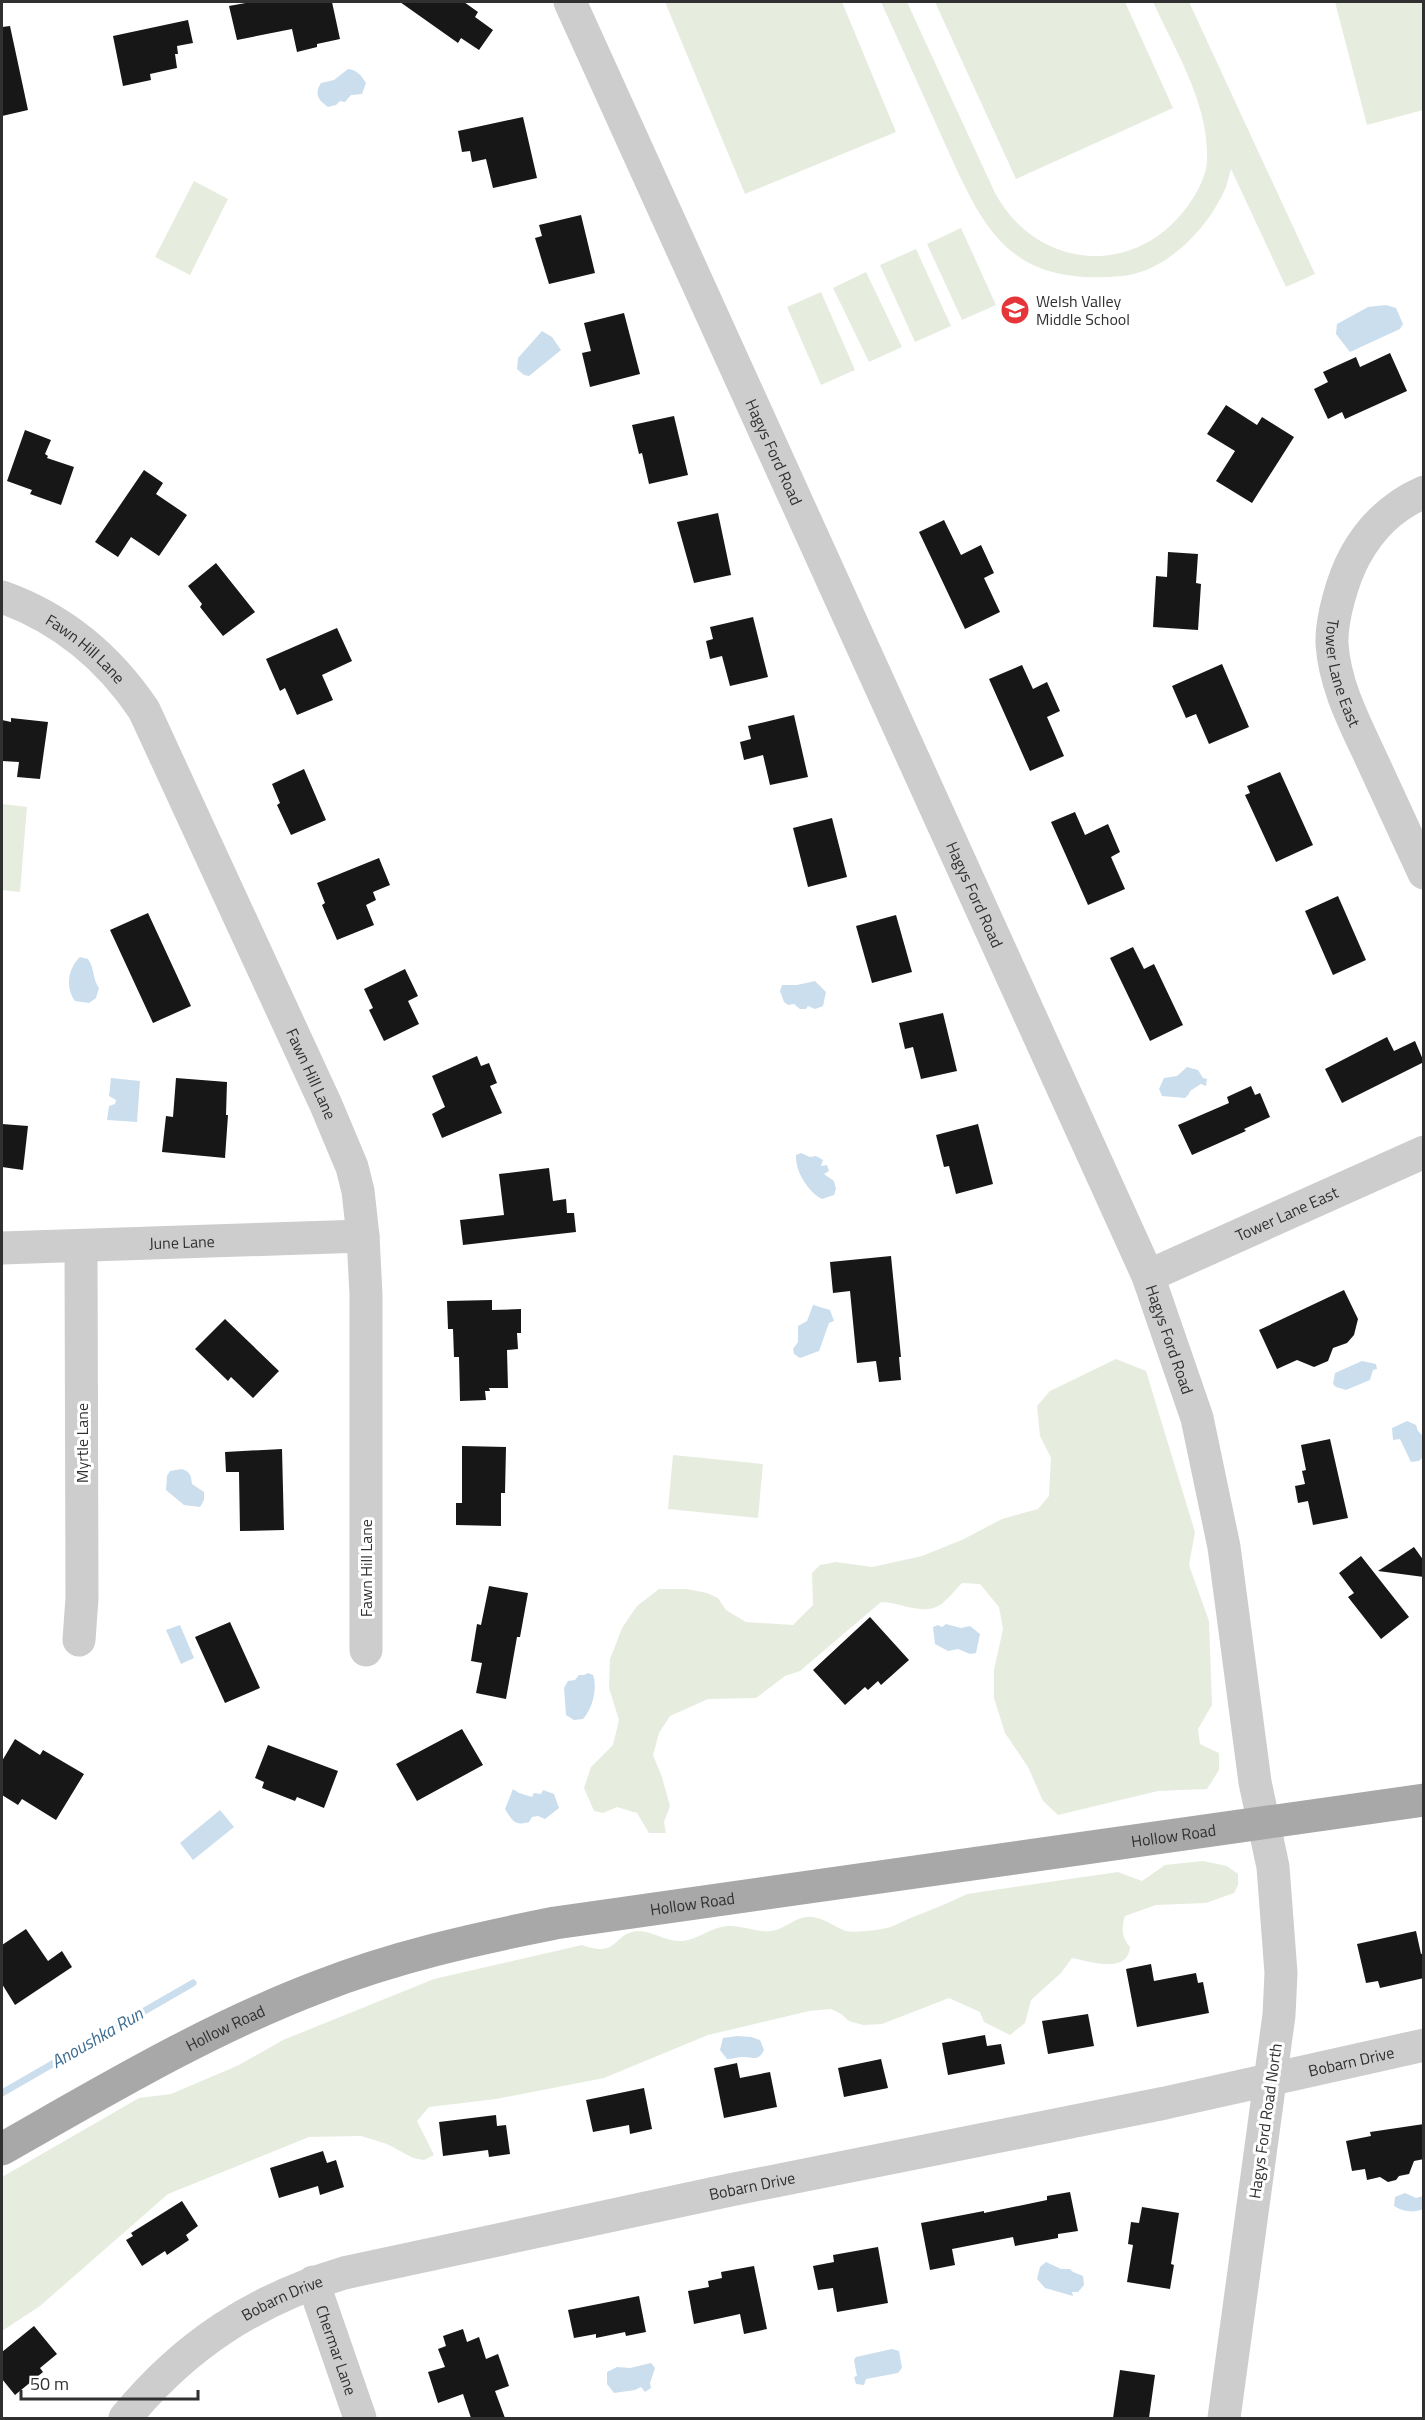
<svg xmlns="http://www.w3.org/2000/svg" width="1425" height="2420" viewBox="0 0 1425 2420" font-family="'Titillium Web',sans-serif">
<rect width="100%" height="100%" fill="#fff"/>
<path fill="#e6eddf" d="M665 2H842L896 132 745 194Z
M881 2H907L995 193C1035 267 1129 279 1183 212 1194 199 1207 177 1207 159 1209 104 1175 50 1153 2H1189L1315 274 1286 287 1231 169C1229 175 1228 181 1226 187 1209 227 1168 271 1123 276 1006 287 983 228 941 135 921 90 901 46 881 2Z
M935 2H1125L1173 108 1016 179Z
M1335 2H1423V110L1367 125Z
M194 181 228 199 190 275 155 257Z
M961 228 996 305 962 320 927 244Z
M916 249 951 326 915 342 880 265Z
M866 272 902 347 869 362 833 288Z
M821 292 855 370 821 385 787 307Z
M2 804 27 807 20 892 2 890Z
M1116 1359 1146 1371 1195 1532 1189 1565 1209 1621 1212 1705 1198 1729 1200 1744 1219 1753V1770L1207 1789 1158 1791 1058 1815 1043 1801 1028 1767 1005 1733 994 1698V1670L1003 1629 999 1607 980 1584 962 1583C955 1590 946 1602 938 1606 922 1615 898 1602 881 1602L800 1671 785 1676 756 1698 708 1699 670 1716 659 1733 653 1755 662 1777 670 1806 664 1822 666 1833H649L637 1813 617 1807 603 1813 594 1811 584 1788 591 1767 613 1745 619 1720 609 1688 610 1659 622 1628 637 1606 659 1589H687L707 1593 718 1598 726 1610 746 1622 793 1625 813 1605 812 1573 820 1565 836 1562 872 1567 922 1556 964 1539 1002 1519 1038 1509 1049 1496 1051 1458 1040 1436 1037 1406 1050 1391Z
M673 1455 763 1464 758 1518 668 1509Z
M1203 1861 1227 1866 1238 1874V1885L1234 1893 1206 1903 1156 1905 1125 1916C1121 1929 1122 1937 1130 1947 1128 1975 1088 1961 1072 1958L1061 1973 1031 2000 1025 2023 1010 2035 984 2022 980 2012 949 1998 882 2024 863 2025 849 2021 841 2014 831 2009 809 2011 708 2035 604 2078 496 2099 429 2107 417 2121 434 2155 424 2160 413 2158 387 2144 361 2136 309 2137 168 2194 40 2306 2 2331V2177L139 2098 171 2094 239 2065 283 2040 434 1979 582 1945C620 1959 612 1932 639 1931 651 1931 667 1942 683 1941 697 1939 708 1930 721 1927 739 1923 754 1933 771 1931 785 1930 796 1915 813 1917 826 1919 834 1927 846 1931 853 1933 879 1930 887 1928 894 1926 901 1922 908 1919 928 1911 947 1904 967 1894L1118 1872 1142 1881 1165 1865Z"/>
<path fill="#cbdeed" d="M348 69C357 70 361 75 366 83L362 94 351 95 345 102 340 101 336 105 328 107C318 100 314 94 321 83L334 80Z
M1386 305 1396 308 1403 324 1400 329 1350 352 1336 334 1337 324 1368 307Z
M542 331 552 337 561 350 529 376 524 375 517 369 518 358Z
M80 957 88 959C95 969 92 978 99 988L96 998 89 1003 75 1001C65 988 68 968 80 957Z
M815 981 826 992 823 1006 815 1009 808 1006 806 1009H800L794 1004 788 1005 784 1002 780 991 782 985H797Z
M1187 1067 1198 1070 1203 1078 1207 1079 1206 1086 1201 1084 1190 1091 1189 1094 1185 1098 1162 1096 1159 1089 1164 1078 1177 1076Z
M111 1078 140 1081 137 1122 107 1120 109 1106 115 1104 116 1100 109 1096Z
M801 1153 810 1157 816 1156 823 1160 821 1166 827 1165 829 1171 824 1174 834 1181 836 1189 834 1195 822 1199C808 1192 795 1171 796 1155Z
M813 1305 830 1310 834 1321 829 1323 819 1351 800 1358 794 1354 793 1349 798 1342V1326L807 1321Z
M1362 1361 1376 1364 1377 1369 1373 1370 1370 1380 1346 1390 1336 1387 1333 1384 1335 1373Z
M1407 1421 1416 1425 1418 1431 1423 1436V1457L1419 1461 1411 1462 1400 1439 1393 1440 1392 1428Z
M182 1469C190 1472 191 1475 192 1484L204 1492V1500L200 1507 184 1505 166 1490 167 1476 170 1471Z
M946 1624 961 1628 970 1626 980 1634 976 1653 970 1654 958 1649 948 1651 935 1644 933 1627 938 1625 942 1627Z
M180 1625 194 1658 181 1664 166 1630Z
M588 1673 593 1675C598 1688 592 1710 583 1719L574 1720 566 1715 564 1688 568 1681 575 1680 579 1675H584Z
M513 1789 519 1793 532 1797 534 1793 541 1794 543 1790 554 1794 559 1808 545 1819 538 1816 532 1817 529 1822C515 1826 513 1822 505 1809Z
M220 1810 234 1827 193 1860 180 1843Z
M737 2036 751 2037 760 2040 764 2050C758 2062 753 2057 743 2057 738 2057 733 2059 727 2059L720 2050 723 2038Z
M1405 2193 1416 2198 1423 2196V2209C1415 2213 1402 2212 1394 2206L1395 2197Z
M1046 2262 1061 2269H1070L1073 2272 1083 2276 1084 2285 1078 2292H1072L1073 2296 1045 2288 1037 2279 1040 2267Z
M892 2349 899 2351 902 2368 898 2373 866 2379 864 2385 856 2384 854 2377 857 2376 854 2360 856 2357Z
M651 2363 655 2368 650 2383 651 2388 645 2392 641 2387 635 2390 614 2393 607 2384V2372L617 2367 630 2368Z"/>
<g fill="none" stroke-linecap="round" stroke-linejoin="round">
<path stroke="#cbdeed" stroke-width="7" d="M2 2093 193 1983"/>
</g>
<path fill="#171717" d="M251 2H332L340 39 317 44V47L297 52 292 29 237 40 229 6Z
M400 2H464L478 12 475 17 493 30 479 50 461 38 458 43Z
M188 20 193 43 177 46 178 54H175L177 68 150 74 151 80 123 86 113 36Z
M10 26 28 110 2 116V27Z
M523 117 537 178 493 188 486 159 472 162 470 151 462 152 458 131Z
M581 215 595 273 549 284 535 238 542 236 539 225Z
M624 313 640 374 590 387 582 353 591 351 584 323Z
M1390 353 1407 391 1345 419 1342 412 1328 419 1314 389 1328 382 1323 372 1356 357 1360 367Z
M1226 405 1257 425 1262 417 1294 437 1252 503 1216 481 1235 451 1207 434Z
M674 416 688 475 649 484 642 453 639 454 632 425Z
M25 430 51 440 45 454 48 456 47 458 74 467 61 505 30 494 32 490 7 481Z
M144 470 163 483 156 494 187 515 159 556 131 537 118 557 95 542Z
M718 513 731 575 694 583 677 522Z
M944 520 961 555 981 545 994 573 984 578 1000 612 965 629 919 532Z
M1168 552 1198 554 1196 583 1201 584 1198 630 1153 627 1156 576 1167 577Z
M216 563 255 612 223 636 200 607 202 604 188 586Z
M753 617 768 677 730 686 722 656 710 659 706 641 713 639 710 627Z
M337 628 352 661 322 675 333 700 297 715 285 688 280 691 266 659Z
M1222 664 1249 727 1209 744 1196 714 1186 718 1172 686Z
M1022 665 1033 689 1047 682 1060 711 1047 717 1064 756 1030 771 989 679Z
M794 715 808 777 770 785 763 755 744 760 740 742 751 739 748 726Z
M11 718 48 722 40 779 17 777 19 762 2 761V720L11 722Z
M304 769 326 820 291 835 277 805 280 803 272 784Z
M1280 772 1313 845 1276 862 1245 795 1250 793 1247 786Z
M1075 812 1085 835 1108 824 1120 852 1111 857 1125 889 1088 905 1051 822Z
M832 818 847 877 808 887 793 828Z
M379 858 390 885 373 892 376 900 366 905 374 925 337 940 322 905 325 903 317 883Z
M1338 896 1366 960 1333 975 1305 911Z
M148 913 191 1006 153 1023 110 930Z
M896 915 912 972 872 983 856 926Z
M1133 947 1144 969 1154 964 1183 1025 1150 1041 1110 958Z
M405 969 418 996 408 1001 419 1024 384 1041 369 1010 373 1008 364 989Z
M943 1013 957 1071 921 1079 913 1047 905 1049 899 1023Z
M1387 1037 1394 1051 1415 1041 1424 1062 1342 1103 1325 1069Z
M477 1056 481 1066 489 1063 497 1083 490 1086 502 1113 442 1138 432 1114 445 1107 432 1076Z
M176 1078 227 1082 226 1115H228L225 1158 162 1152 166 1116 173 1117Z
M1251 1086 1255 1095 1260 1093 1270 1117 1244 1129 1246 1131 1192 1155 1178 1125 1229 1103 1227 1097Z
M2 1124 28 1126 23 1170 2 1167Z
M978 1124 993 1184 956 1194 949 1166 944 1167 936 1135Z
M549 1168 553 1201 566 1199 567 1213H574L576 1232 463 1245 460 1220 504 1215 499 1174Z
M891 1256 901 1357H899L901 1380 879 1382 876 1361 857 1363 850 1291 833 1293 830 1262Z
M1344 1290 1358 1319 1354 1335 1347 1343 1333 1348 1328 1361 1314 1367 1297 1360 1277 1369 1259 1330Z
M492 1300V1310L521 1309V1333H517L518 1349 507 1350 508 1388H489L490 1391H485L486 1400 460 1401 459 1357H454L453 1329H448L447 1301Z
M225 1319 279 1371 253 1398 231 1377 228 1381 195 1349Z
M1330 1439 1348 1518 1313 1525 1308 1501 1298 1503 1295 1486 1305 1484 1302 1471 1306 1470 1301 1445Z
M462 1446 506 1447 505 1493H501V1526L456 1525V1503H462Z
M282 1449 284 1530 240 1531 239 1472H226L225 1452Z
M1414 1547 1424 1561V1577L1378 1571Z
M1361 1556 1409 1617 1381 1639 1348 1597 1354 1593 1339 1573Z
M489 1586 528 1593 520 1637H517L506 1699 476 1693 482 1663 471 1661 477 1624 481 1625Z
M870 1617 909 1660 881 1685 878 1681 868 1690 865 1687 845 1705 813 1670Z
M230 1622 260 1688 225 1703 195 1637Z
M462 1729 483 1765 417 1801 396 1764Z
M15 1739 40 1755 43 1750 84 1774 56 1820 22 1799 18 1805 2 1795V1761Z
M268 1745 338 1771 324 1808 297 1797 295 1801 262 1788 264 1782 255 1778Z
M26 1929 48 1961 62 1951 72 1967 15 2005 2 1984V1945Z
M1416 1931 1421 1954 1424 1953V1978L1380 1988 1378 1981 1366 1983 1357 1944Z
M1151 1964 1154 1981 1196 1973 1198 1983 1203 1982 1209 2013 1137 2027 1126 1969Z
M1088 2014 1094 2046 1048 2054 1042 2021Z
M985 2035 987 2046 1001 2044 1005 2064 948 2075 942 2043Z
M881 2059 888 2088 844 2097 838 2068Z
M737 2063 740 2078 770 2072 777 2107 724 2118 714 2068Z
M644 2088 652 2129 630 2134 629 2125 593 2132 586 2100Z
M496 2115 497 2126 506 2125 510 2154 489 2157 488 2150 443 2156 439 2122Z
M1424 2124V2159L1414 2161 1409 2174 1399 2176 1396 2180 1388 2182 1380 2177 1367 2180 1365 2169 1352 2171 1346 2141 1371 2136 1370 2132Z
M323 2151 327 2163 336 2160 344 2187 320 2195 318 2186 279 2198 270 2168Z
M1070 2192 1078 2231 1058 2234V2238L1015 2246 1013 2237 952 2249 955 2265 930 2270 921 2223 984 2211V2213L1047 2200V2196Z
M182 2201 198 2226 186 2235 189 2240 167 2255 165 2251 142 2266 126 2240 133 2236 131 2233Z
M1142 2207 1179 2213 1171 2264 1174 2265 1170 2289 1127 2282 1133 2245 1128 2244 1131 2222 1139 2223Z
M878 2247 888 2303 837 2312 833 2288 818 2290 813 2266 834 2262 833 2255Z
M754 2266 767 2329 744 2334 740 2314 694 2324 688 2291 709 2287 708 2281 722 2278 721 2272Z
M639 2296 646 2332 626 2336 625 2332 596 2338V2334L574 2338 568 2310Z
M34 2326 57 2354 40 2368 43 2372 15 2395 2 2379V2352Z
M463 2329 467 2342 479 2337 486 2359 498 2354 509 2386 495 2391 505 2418H471L463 2394 438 2403 428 2372 445 2367 438 2349 446 2346 443 2336Z
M1120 2370 1155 2375 1149 2418H1113Z"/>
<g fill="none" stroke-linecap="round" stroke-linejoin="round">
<g stroke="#cdcdcd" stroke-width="33">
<path id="s1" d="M570 2 1148 1276 1197 1418 1224 1547 1255 1782 1273 1867 1281 1973 1279 2015 1224 2418"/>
<path id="s2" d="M1424 492C1392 506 1371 527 1355 556 1343 578 1331 619 1332 644 1335 689 1358 729 1376 769 1392 804 1408 839 1424 873"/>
<path id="s3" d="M2 597C61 618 109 658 144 710L326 1105 352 1167 358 1191 363 1236 366 1295V1650"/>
<path id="s4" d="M2 1248 363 1236"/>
<path id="s5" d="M1148 1276 1424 1152"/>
<path d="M79 1640 82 1598 81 1246"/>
<path id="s6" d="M313 2282 360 2418"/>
<path id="s7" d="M125 2418C185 2345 254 2300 344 2273L730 2190 1165 2103 1424 2045"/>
</g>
<path stroke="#a8a8a8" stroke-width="33" id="s8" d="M2 2149C104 2091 208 2029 318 1987 394 1957 475 1939 555 1923L1424 1800"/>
</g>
<defs>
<g id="school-disc" transform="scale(1.5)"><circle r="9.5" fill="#e53539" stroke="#fff"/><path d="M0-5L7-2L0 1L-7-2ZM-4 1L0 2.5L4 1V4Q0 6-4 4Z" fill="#fff"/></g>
</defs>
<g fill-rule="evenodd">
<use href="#school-disc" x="1015" y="310"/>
</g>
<g text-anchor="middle" stroke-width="6" stroke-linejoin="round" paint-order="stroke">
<g font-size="16" fill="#303030" stroke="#fff" text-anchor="start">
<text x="1036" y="307">Welsh Valley<tspan x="1036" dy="18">Middle School</tspan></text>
</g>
<g font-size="16" fill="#303030" stroke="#fff">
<text dy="6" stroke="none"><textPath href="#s1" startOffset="494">Hagys Ford Road</textPath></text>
<text dy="6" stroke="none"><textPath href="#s3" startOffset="99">Fawn Hill Lane</textPath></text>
<text dy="6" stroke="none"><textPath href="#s2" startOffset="218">Tower Lane East</textPath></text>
<text dy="6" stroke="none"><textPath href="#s1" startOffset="980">Hagys Ford Road</textPath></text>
<text dy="6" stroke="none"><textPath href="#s3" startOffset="585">Fawn Hill Lane</textPath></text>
<text dy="6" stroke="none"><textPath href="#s5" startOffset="152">Tower Lane East</textPath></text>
<text dy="6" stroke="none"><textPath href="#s4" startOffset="180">June Lane</textPath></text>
<text dy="6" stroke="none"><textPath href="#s1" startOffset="1466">Hagys Ford Road</textPath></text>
<text transform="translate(82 1443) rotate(-90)" y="6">Myrtle Lane</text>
<text transform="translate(366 1568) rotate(-90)" y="6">Fawn Hill Lane</text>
<text dy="6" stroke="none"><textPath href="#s8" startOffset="1226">Hollow Road</textPath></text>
<text dy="6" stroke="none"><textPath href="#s8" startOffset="740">Hollow Road</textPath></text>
<text dy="6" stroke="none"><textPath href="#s8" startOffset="254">Hollow Road</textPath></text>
<text dy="6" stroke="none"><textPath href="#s7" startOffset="1296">Bobarn Drive</textPath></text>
<text transform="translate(1265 2121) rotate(-82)" y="6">Hagys Ford Road North</text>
<text dy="6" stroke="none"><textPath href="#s7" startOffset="684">Bobarn Drive</textPath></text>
<text dy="6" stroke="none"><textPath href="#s7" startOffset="200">Bobarn Drive</textPath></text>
<text dy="6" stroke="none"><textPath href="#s6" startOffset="72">Chermar Lane</textPath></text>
</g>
<g font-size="18" font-style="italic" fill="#3e6e93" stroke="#fff">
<text transform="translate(97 2038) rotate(-30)" y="6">Anoushka Run</text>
</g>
</g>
<rect width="1425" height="2420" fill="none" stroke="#303030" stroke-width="6"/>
<path d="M21 2390v9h177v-9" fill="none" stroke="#303030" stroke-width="3"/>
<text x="30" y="2390" font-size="18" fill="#303030" stroke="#ffffff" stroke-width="4.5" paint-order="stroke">50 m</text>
</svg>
